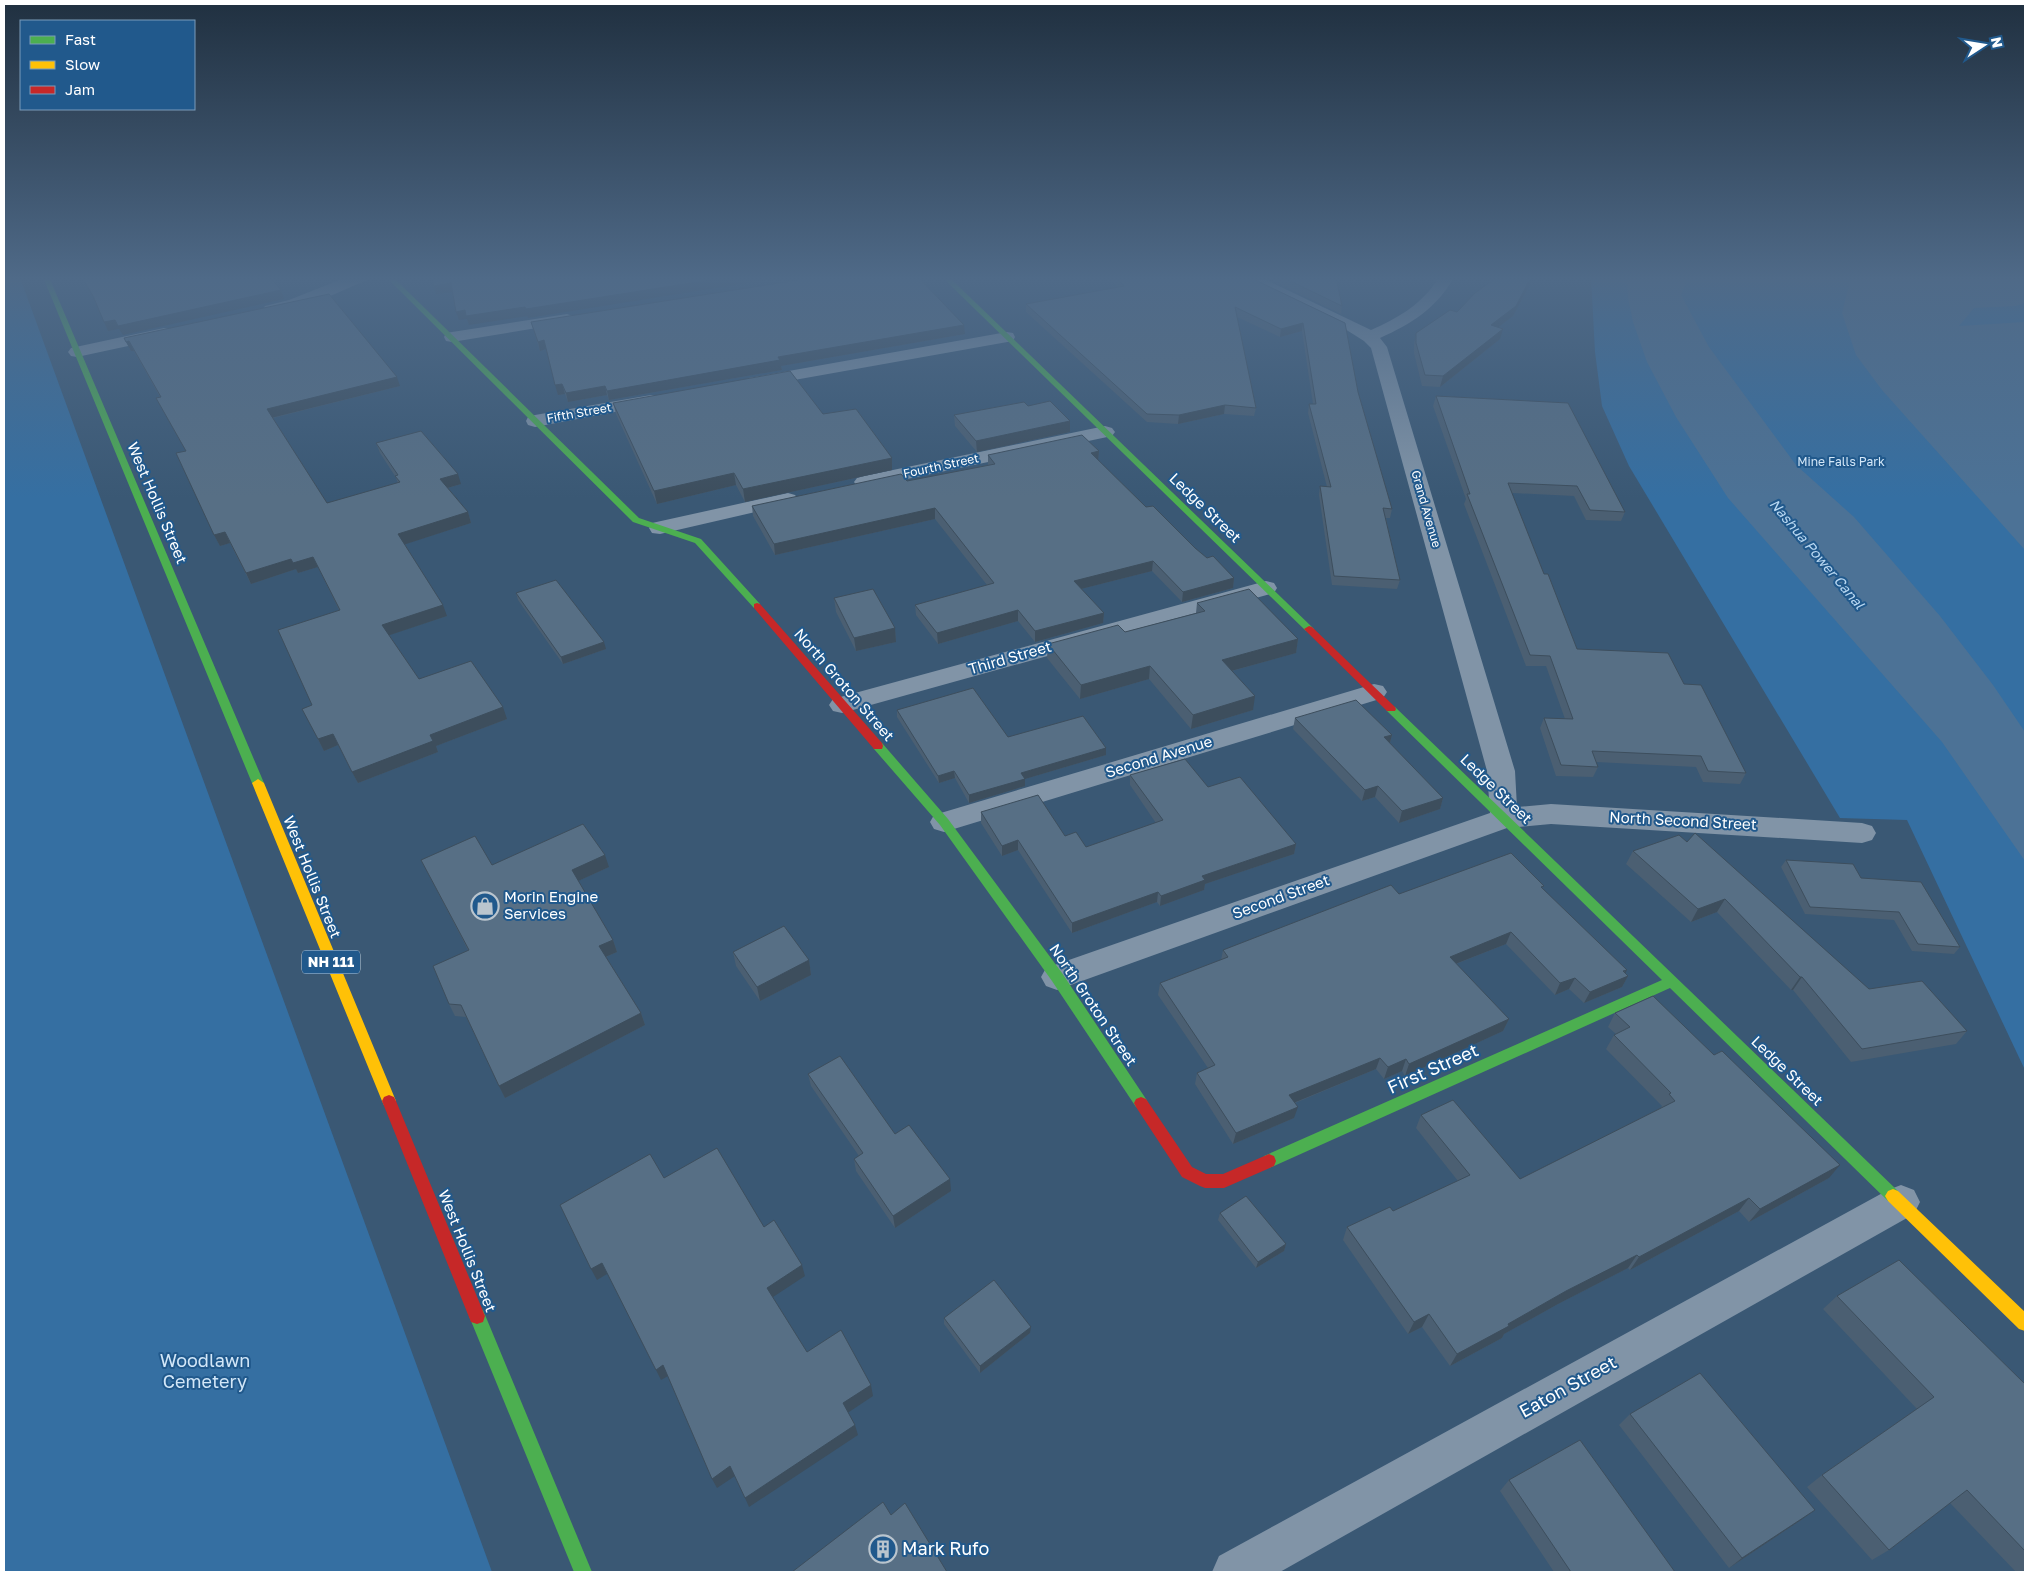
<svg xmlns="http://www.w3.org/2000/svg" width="2029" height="1576" viewBox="0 0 2029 1576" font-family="'Golos Text',sans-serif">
<rect width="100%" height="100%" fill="#3a5874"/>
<path fill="#356fa2" d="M4 277H20L22 283 492 1572H4Z
M1591 277H2025V1070L1907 820 1840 818 1629 466 1602 406 1595 352Z"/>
<path fill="#4c7296" d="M1627 277H1688L1681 295 1709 347 1796 465 1854 517 1940 616 1993 685 2025 732V861L1942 742 1728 498 1676 417 1647 362 1633 322 1628 298Z
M1855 277H2025V303L2016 306 1974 308 1959 326 2025 322V550L1882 390 1856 355 1842 313 1850 281Z"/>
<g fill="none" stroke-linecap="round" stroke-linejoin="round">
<path fill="#8194a7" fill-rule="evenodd" d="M347 277H369L367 280C345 289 287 318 265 312L263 309 265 306 289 300Z
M1240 277H1260L1371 330C1398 318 1423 304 1439 277H1454C1437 308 1411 324 1380 338L1387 347 1515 771 1517 807 1551 804 1862 823 1872 826 1876 833 1872 840 1862 843 1551 824 1507 828 1068 986 1057 990 1046 986 1041 977 1046 968 1490 813 1487 771 1371 348 1364 341 1345 329 1242 280Z
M567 314 573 316 575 319 573 322 452 342 446 341 444 337 446 333 452 332Z
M164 328 170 329 172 333 170 337 77 357 71 356 68 352 71 348Z
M1007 332 1013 333 1015 337 1013 341 755 387 749 386 746 382 749 378 755 377Z
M651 395 657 396 660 400 657 404 535 427 528 425 526 421 528 417 535 415Z
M1105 426 1112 428 1115 432 1112 436 864 488 857 486 854 482 857 478 864 476Z
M788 493 795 495 798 499 795 503 660 534 652 533 649 528 652 523Z
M1266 581 1274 583 1277 588 1274 593 842 713 833 711 829 705 833 699Z
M1374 684 1383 686 1387 692 1383 698 944 832 934 829 930 822 934 815Z
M1901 1185 1914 1190 1920 1202 1914 1214 1280 1572H1212L1219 1556 1888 1190Z"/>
<path fill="#4caf50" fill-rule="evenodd" d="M43 277H49L264 783 262 786 258 787 252 783Z
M386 277H393L639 518 701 539 760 604V608H754L695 543 633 522Z
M942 277H949L1312 627 1314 629 1312 631H1306Z
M1391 706 1395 707 1898 1191 1901 1196 1898 1201 1893 1203 1888 1201 1670 988 1274 1166 1269 1168 1264 1166 1262 1161 1264 1156 1662 980 1387 711 1386 709 1387 707Z
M878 742 882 743 948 819 1062 973 1146 1099 1148 1103 1146 1107 1141 1109 1136 1107 1052 981 940 825 874 749 873 746 874 743Z
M477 1308 483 1310 592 1572H574L469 1316 471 1310Z"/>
<path fill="#ffc107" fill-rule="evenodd" d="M258 779 264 783 396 1101 394 1105 389 1107 384 1105 382 1101 252 783Z
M1893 1189 1898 1191 2025 1312V1331L2019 1329 1888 1201 1885 1196 1888 1191Z"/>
<path fill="#c62828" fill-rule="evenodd" d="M757 603 760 604 882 743 883 746 882 749H874L754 608V604Z
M1309 626 1312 627 1395 707 1396 709 1395 711H1387L1306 631 1304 629Z
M389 1095 394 1097 396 1101 485 1316 483 1322 477 1324 471 1322 382 1101 384 1097Z
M1141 1097 1146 1099 1192 1167 1206 1174H1223L1269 1154 1274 1156 1276 1161 1274 1166 1224 1188H1205L1200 1186 1182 1177 1136 1107 1134 1103 1136 1099Z"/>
</g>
<path fill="#4b5f72" d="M1110 277H1249L1345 323 1358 392 1392 509 1390 518H1386L1400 580 1397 589 1332 585 1319 495 1320 486 1327 487 1308 413 1309 404H1313L1302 331 1280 337 1237 317 1256 408 1254 416 1224 414 1178 424 1147 422 1026 312V304L1118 288Z
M1265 277H1336L1342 306 1341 314Z
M1497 277H1534L1513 316 1498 327 1500 339 1440 387 1422 386 1414 353V344L1416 333 1457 312Z
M531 322 965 334 781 366 782 370 609 400 607 395 568 402 565 394 558 395 546 349 540 351Z
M124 338 400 386 273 418 327 503 398 483 395 476 380 453 376 443 461 484 448 488 468 512 471 523 405 544 447 616 389 635 419 679 507 719 436 746 438 752 358 783 338 745 324 751 308 720 339 610 318 567 298 573 296 569 251 584 230 543 220 546 214 535 186 451 156 398 160 397 134 351H131Z
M1436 396 1625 512 1621 521 1586 520 1574 496 1512 493 1544 574 1577 649 1684 684 1746 773 1740 784 1703 782 1696 767 1596 762 1598 767 1593 777 1556 776 1540 728 1544 718 1565 719 1546 666H1526L1464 504 1466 499 1433 406Z
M613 403 823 414 892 458V470L745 502 736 485 657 504 616 414Z
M1028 406 1070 421V432L977 452 955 426 954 415Z
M1099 451 1098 460 1146 507 1207 558 1234 578 1233 588 1182 602 1152 571 1081 589 1104 613 1103 623 1035 642 1018 621 938 644 916 615 915 605 987 585 935 519 775 555 753 516 752 506 907 481 988 465V455Z
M516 593 606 649 563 664 518 600Z
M834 598 895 628 896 642 856 651 836 612Z
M1197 603 1298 639 1296 653 1232 671 1253 710 1191 729 1149 679 1080 699 1047 658 1048 644 1125 632 1196 613Z
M897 710 1008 737 1106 755 1025 779V786L969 803 955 778 939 783 897 717Z
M1295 718 1392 735 1390 743 1443 798 1440 809 1399 823 1375 797 1362 801 1293 729Z
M1130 775 1208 787 1296 844 1294 854 1205 884 1204 890 1160 906 1157 902 1072 933 1018 850 1002 856 981 823V812L1065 836 1086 847 1156 823 1130 785Z
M1687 842 1869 989 1967 1031 1956 1044 1851 1062 1793 990H1791L1717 912 1691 922 1626 864 1633 851Z
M421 860 492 865 609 867 578 881 613 940 617 952 606 957 641 1013 645 1025 505 1098 466 1017 455 1016 449 1004 468 950Z
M1786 860 1861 878 1960 947 1954 954 1912 951 1894 920 1805 914 1781 867Z
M1543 889 1627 970 1625 973 1628 976 1622 987 1584 1003 1569 989 1555 995 1506 944 1456 964 1509 1019 1503 1031 1405 1076 1402 1071 1384 1079 1376 1069 1295 1103 1294 1118 1233 1144 1195 1084 1197 1073 1208 1068 1158 995 1160 983 1221 960 1223 950 1399 894Z
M733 952 809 960 811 975 760 1001 736 966Z
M1615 1013 1829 1178 1749 1222 1739 1211 1630 1270 1628 1268 1558 1304 1504 1334 1502 1338 1450 1366 1422 1327 1408 1334 1343 1240 1347 1227 1393 1211 1458 1181 1416 1128 1421 1115 1520 1179 1661 1108 1662 1106 1606 1049 1614 1035 1616 1034 1608 1027Z
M808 1074 895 1134 951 1191 895 1228 856 1171 854 1159 859 1156 811 1086Z
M1220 1213 1286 1244 1284 1251 1256 1268 1218 1220Z
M1837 1296 2025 1384V1572H2016L1950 1503 1889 1550 1872 1560 1807 1487 1822 1475 1917 1409 1823 1309Z
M944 1318 1030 1333 980 1373 944 1324Z
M1630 1414 1801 1520 1729 1568 1619 1425Z
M1509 1480 1675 1572H1554L1500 1491Z"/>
<path fill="#3d4e5d" d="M729 277H785L528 318 526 309Z
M1531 277H1534L1513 316 1488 335 1491 325Z
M451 283 454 292 436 294 434 286Z
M281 290 284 299 123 335 119 329 108 331 104 322Z
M525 307 528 316 469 325 467 319 459 320 456 312 465 310Z
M1303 323 1302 331 1280 337 1281 329Z
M964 325 965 334 781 366 782 370 609 400 607 391 778 357Z
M1503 329 1500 339 1440 387 1443 376Z
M544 340 546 349 540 351 538 342Z
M129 341 134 351H131L126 342Z
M397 377 400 386 271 418 267 409Z
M562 384 565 394 558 395 555 385Z
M605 386 607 395 568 402 566 393Z
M1225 405 1224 414 1178 424 1179 415Z
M1070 421V432L977 452 976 441Z
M1099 451 1098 461 1091 453Z
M892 458V470L745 502 743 489Z
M734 473 736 485 657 504 654 491Z
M458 474 461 484 444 489 440 479Z
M935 508V519L775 555 774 544Z
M468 512 471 523 403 545 398 534Z
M225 532 230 543 220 546 214 535Z
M313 557 318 567 298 573 293 563Z
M291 559 296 569 251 584 246 573Z
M1153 561 1152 571 1073 591 1074 581Z
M1234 578 1233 588 1182 602 1183 592Z
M443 605 447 616 387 636 382 625Z
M1018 610V621L938 644 937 633Z
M1104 613 1103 623 1035 642V631Z
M895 628 896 642 856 651 854 638Z
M1298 639 1296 653 1220 674 1222 660Z
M604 642 606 649 563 664 561 657Z
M1150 666 1149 679 1080 699 1081 685Z
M1255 696 1253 710 1191 729 1193 715Z
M503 707 507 719 436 746 438 752 358 783 352 772 430 735Z
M333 734 338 745 324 751 318 739Z
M1392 735 1389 746 1384 737Z
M1106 748V755L1025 779V786L969 803V795L1021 773Z
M954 771 955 778 939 783 938 776Z
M1378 786 1375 797 1362 801 1365 790Z
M1443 798 1440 809 1399 823 1402 811Z
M1018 840V850L1002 856V846Z
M1296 844 1294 854 1205 884 1204 890 1160 906 1161 896 1202 876Z
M605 855 609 867 576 882 572 870Z
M1158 892 1157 902 1072 933V923Z
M1725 899 1717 912 1691 922 1698 909Z
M1511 932 1506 944 1445 968 1450 957Z
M613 940 617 952 603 958 599 946Z
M809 960 811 975 760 1001 757 987Z
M1627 970 1623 978 1628 976 1622 987 1584 1003 1590 992Z
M1800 977H1802L1793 990H1791Z
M1575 978 1569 989 1555 995 1560 983Z
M641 1013 645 1025 505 1098 499 1086Z
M1509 1019 1503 1031 1405 1076 1409 1064Z
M1380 1058 1376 1069 1286 1106 1289 1095Z
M1406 1059 1402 1071 1384 1079 1388 1067Z
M1298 1107 1294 1118 1233 1144 1236 1133Z
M1840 1165 1829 1178 1749 1222 1760 1209Z
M950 1179 951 1191 895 1228 893 1216Z
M1749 1198 1739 1211 1630 1270 1639 1257Z
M1286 1244 1284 1251 1256 1268 1258 1262Z
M1637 1255 1628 1268 1558 1304 1504 1334 1502 1338 1450 1366 1457 1354 1508 1324 1566 1291Z
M602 1263 607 1274 597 1280 591 1269Z
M802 1265 805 1276 770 1299 767 1288Z
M1429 1314 1422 1327 1408 1334 1414 1322Z
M1031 1327 1030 1333 980 1373V1366Z
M663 1365 668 1376 661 1380 656 1370Z
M871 1385 873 1396 846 1414 843 1403Z
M855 1425 858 1435 749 1507 745 1498Z
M730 1466 735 1476 717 1488 712 1479Z
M1815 1510 1801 1520 1729 1568 1742 1558Z"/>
<path fill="#576f85" stroke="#3d4e5d" d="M82 277H270L281 290 118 326 115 320 104 322 93 296Z
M431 277H729L526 309 525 307 466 316 465 310 456 312 451 283 434 286Z
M817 277H918L964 325 778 357 780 360 607 391 605 386 566 393 562 384 555 385 544 340 538 342 531 322Z
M1116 277H1249L1345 323 1358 392 1392 509 1383 508 1400 580 1334 576 1320 486 1331 487 1309 404H1316L1303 323 1281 329 1235 307 1256 408 1225 405 1179 415 1147 414 1026 304 1124 286Z
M1282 277H1336L1342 306Z
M1497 277H1531L1516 306 1491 325 1503 329 1443 376 1425 375 1416 343V333L1450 310 1457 312 1475 293Z
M329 294 397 377 267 409 327 503 400 482 395 476 398 475 376 443 421 431 458 474 440 479 468 512 398 534 443 605 382 625 419 679 471 661 503 707 430 735 433 741 352 772 333 734 318 739 302 709 312 705 278 630 340 610 313 557 293 563 291 559 246 573 225 532 214 535 176 453 186 451 156 398 161 397 129 341 126 342 124 338Z
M790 371 823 414 856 409 892 458 743 489 734 473 654 491 613 403Z
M1436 396 1568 403 1625 512 1590 510 1577 486 1508 483 1544 574H1548L1577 649 1668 653 1684 684 1701 685 1746 773 1708 771 1701 756 1592 751 1598 767 1561 765 1544 718 1573 719 1550 656 1530 655 1467 494H1470Z
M1050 401 1070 421 976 441 954 415 1024 402 1028 406Z
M1082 435 1099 451 1091 453 1146 507 1153 506 1195 548 1207 558 1213 556 1234 578 1183 592 1153 561 1074 581 1104 613 1035 631 1018 610 937 633 915 605 994 583 935 508 774 544 752 506 901 474 907 481 995 464 988 455Z
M556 580 604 642 561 657 516 593Z
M873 589 895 628 854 638 834 598Z
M1249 589 1298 639 1222 660 1255 696 1193 715 1150 666 1081 685 1048 644 1118 625 1125 632 1205 611 1197 603Z
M973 688 1008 737 1083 716 1106 748 1021 773 1025 779 969 795 954 771 938 776 897 710Z
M1356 700 1392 735 1384 737 1443 798 1402 811 1378 786 1365 790 1295 718Z
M1185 759 1208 787 1240 777 1296 844 1202 876 1205 880 1161 896 1158 892 1072 923 1018 840 1002 846 981 812 1038 795 1065 836 1076 832 1086 847 1163 820 1130 775Z
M583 824 605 855 572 870 613 940 599 946 641 1013 499 1086 461 1005 449 1004 433 966 469 950 421 860 475 836 492 865Z
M1695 833 1869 989 1922 981 1967 1031 1862 1049 1802 977H1800L1725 899 1698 909 1633 851 1679 835 1687 842Z
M1511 853 1544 886 1541 887 1627 970 1623 971 1628 976 1590 992 1575 978 1560 983 1511 932 1450 957 1509 1019 1409 1064 1406 1059 1388 1067 1380 1058 1289 1095 1298 1107 1236 1133 1197 1073 1215 1065 1160 983 1228 957 1223 950 1391 885 1399 894Z
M1786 860 1853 864 1861 878 1921 882 1960 947 1918 944 1899 912 1810 907Z
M784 926 809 960 757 987 733 952Z
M1653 996 1714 1055 1722 1051 1840 1165 1760 1209 1749 1198 1639 1257 1637 1255 1566 1291 1508 1324 1509 1326 1457 1354 1429 1314 1414 1322 1347 1227 1390 1207 1393 1211 1470 1175 1421 1115 1453 1100 1520 1179 1675 1101 1669 1094 1671 1093 1614 1035 1630 1027 1615 1013Z
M840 1056 895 1134 909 1125 950 1179 893 1216 854 1159 863 1153 808 1074Z
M717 1148 764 1227 774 1220 802 1265 767 1288 807 1352 841 1330 871 1385 843 1403 855 1425 745 1498 730 1466 712 1479 663 1365 656 1370 602 1263 591 1269 560 1205 650 1154 664 1178Z
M1246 1196 1286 1244 1258 1262 1220 1213Z
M1899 1260 2025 1384V1551L1967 1490 1889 1550 1822 1475 1934 1397 1837 1296Z
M994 1280 1031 1327 980 1366 944 1318Z
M1700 1373 1815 1510 1742 1558 1630 1414Z
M1580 1440 1675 1572H1571L1509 1480Z
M883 1502 891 1515 905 1503 947 1572H792Z"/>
<linearGradient id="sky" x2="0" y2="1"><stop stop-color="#203040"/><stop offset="0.56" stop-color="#4f6a88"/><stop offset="1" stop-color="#4f6a88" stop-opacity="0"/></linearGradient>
<rect width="2029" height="498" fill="url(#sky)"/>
<defs>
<g id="shop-ring" transform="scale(1.4375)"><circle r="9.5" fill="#21598c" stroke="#bac5ce" stroke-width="1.5"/><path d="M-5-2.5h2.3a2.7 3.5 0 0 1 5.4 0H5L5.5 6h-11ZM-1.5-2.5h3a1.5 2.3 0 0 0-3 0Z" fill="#bac5ce"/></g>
<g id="building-ring" transform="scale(1.4375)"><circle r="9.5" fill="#21598c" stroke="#bac5ce" stroke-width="1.5"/><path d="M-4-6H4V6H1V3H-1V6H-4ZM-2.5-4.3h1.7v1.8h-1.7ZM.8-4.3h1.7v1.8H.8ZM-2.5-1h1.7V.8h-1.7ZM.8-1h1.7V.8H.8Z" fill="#bac5ce"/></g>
</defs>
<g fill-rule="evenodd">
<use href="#shop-ring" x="485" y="906"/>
<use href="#building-ring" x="883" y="1549"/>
</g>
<g text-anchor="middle" stroke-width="4" stroke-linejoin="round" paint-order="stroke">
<g font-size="12" fill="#fff" stroke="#21598c">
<text transform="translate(579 413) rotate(-10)" y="4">Fifth Street</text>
<text transform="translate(941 466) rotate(-12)" y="4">Fourth Street</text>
<text transform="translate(1426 509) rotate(74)" y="4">Grand Avenue</text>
</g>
<g font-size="12" fill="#d3e7f8" stroke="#21598c">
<text x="1841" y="466">Mine Falls Park</text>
</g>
<g font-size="14" font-style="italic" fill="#bad9f3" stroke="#21598c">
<text transform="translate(1817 554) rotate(50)" y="5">Nashua Power Canal</text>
</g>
<rect fill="#21598c" stroke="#bccddc" stroke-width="1" x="302" y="950.5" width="58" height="23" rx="4"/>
<g font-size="14" font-weight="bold" fill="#fff">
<text x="331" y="967">NH 111</text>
</g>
<g font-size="15" fill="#fff" stroke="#21598c">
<text transform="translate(157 503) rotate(67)" y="5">West Hollis Street</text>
<text transform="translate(1205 508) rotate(44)" y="5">Ledge Street</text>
<text transform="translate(1010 658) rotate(-16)" y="5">Third Street</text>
<text transform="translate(844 685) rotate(49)" y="5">North Groton Street</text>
<text transform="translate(1159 757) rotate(-17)" y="5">Second Avenue</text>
<text transform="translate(1496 789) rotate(44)" y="5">Ledge Street</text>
<text transform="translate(1683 821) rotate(3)" y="5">North Second Street</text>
<text transform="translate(312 877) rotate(68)" y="5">West Hollis Street</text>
<text transform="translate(1281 897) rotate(-20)" y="5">Second Street</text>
<text transform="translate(1093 1005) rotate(56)" y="5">North Groton Street</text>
<text transform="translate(1787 1071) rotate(44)" y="5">Ledge Street</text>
<text transform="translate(467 1251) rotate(68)" y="5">West Hollis Street</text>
</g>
<g font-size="15" fill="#fff" stroke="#21598c" text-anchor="start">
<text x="504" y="902">Morin Engine<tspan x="504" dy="17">Services</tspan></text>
</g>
<g font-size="18" fill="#fff" stroke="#21598c">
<text transform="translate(1433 1069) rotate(-24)" y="6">First Street</text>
<text transform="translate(1568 1387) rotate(-29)" y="6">Eaton Street</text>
</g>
<g font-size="18" fill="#d3e7f8" stroke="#21598c">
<text x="205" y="1367">Woodlawn<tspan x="205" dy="21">Cemetery</tspan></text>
</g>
<g font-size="18" fill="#fff" stroke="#21598c" text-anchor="start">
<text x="902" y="1555">Mark Rufo</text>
</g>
</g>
<rect width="2029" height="1576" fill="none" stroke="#ffffff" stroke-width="10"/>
<rect x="20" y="20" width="175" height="90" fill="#21598c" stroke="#7a9bba"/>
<rect x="30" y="36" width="25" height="8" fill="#4caf50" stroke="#7a9bba"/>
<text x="65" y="45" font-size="15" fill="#ffffff">Fast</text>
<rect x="30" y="61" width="25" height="8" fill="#ffc107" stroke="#7a9bba"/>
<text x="65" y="70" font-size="15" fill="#ffffff">Slow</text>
<rect x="30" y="86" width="25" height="8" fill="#c62828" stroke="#7a9bba"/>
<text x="65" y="95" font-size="15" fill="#ffffff">Jam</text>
<g transform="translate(1984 45) rotate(78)" stroke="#21598c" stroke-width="4" paint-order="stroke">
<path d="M0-4L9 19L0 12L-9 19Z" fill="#ffffff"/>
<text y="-8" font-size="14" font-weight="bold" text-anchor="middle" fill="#ffffff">N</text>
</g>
</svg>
